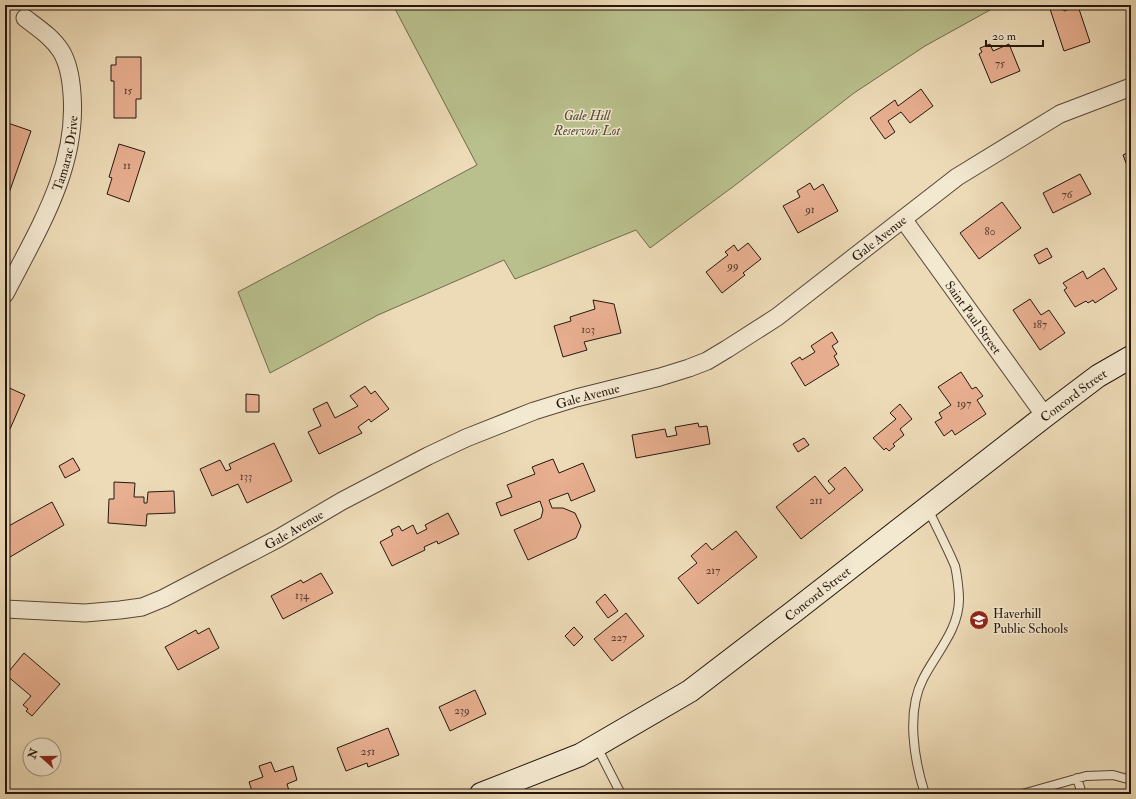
<svg xmlns="http://www.w3.org/2000/svg" width="1136" height="799" viewBox="0 0 1136 799" font-family="'IM FELL Double Pica',serif">
<rect width="100%" height="100%" fill="#eddbb7"/>
<filter id="stains"><feTurbulence type="fractalNoise" baseFrequency=".005" numOctaves="4"/><feColorMatrix values="0 0 0 0 .2 0 0 0 0 .09 0 0 0 0 .02 0 0 0 .5 -.17"/></filter>
<radialGradient id="worn" r=".72"><stop offset=".6" stop-color="#630" stop-opacity="0"/><stop offset="1" stop-color="#630" stop-opacity=".3"/></radialGradient>
<path fill="#b9c08d" stroke="#6f6c4e" d="M393 5H999L925 46 854 93 734 186 650 248 636 230 515 279 504 260 378 315 270 373 238 292 477 165Z"/>
<path fill="#e8af90" stroke="#25170e" d="M1062 5 1064 11 1078 6 1090 42 1064 51 1050 9Z
M990 44 993 51 1009 44 1020 71 991 83 979 54 982 52 980 48Z
M116 57H141V99H136V118H114V81H111V65H116Z
M921 89 933 106 910 123 901 112 888 121 895 132 885 139 870 118 895 100 898 106Z
M5 122 31 131 9 193 5 191Z
M119 144 145 152 129 202 107 194 112 178 109 177Z
M1131 151V176L1123 155Z
M1080 174 1091 194 1053 213 1043 193Z
M810 183 814 190 823 184 838 211 798 233 783 206 800 197 797 191Z
M1002 202 1021 228 979 259 960 233Z
M748 243 761 259 743 273 745 275 722 293 706 272 728 255 725 252 734 245 738 251Z
M1047 248 1052 257 1039 264 1034 255Z
M1104 268 1117 289 1095 303 1093 300 1088 303 1086 301 1075 307 1064 290 1067 288 1063 283 1083 271 1087 279Z
M1030 299 1041 315 1049 310 1065 333 1040 350 1013 310Z
M593 300 614 304 621 333 584 342 587 350 563 357 554 326 571 321 570 317 595 309Z
M832 332 838 342 832 346 837 354 834 356 839 365 805 386 791 363 800 357 802 360 815 352 811 346Z
M961 372 972 389 976 387 983 396 977 400 986 414 955 435 952 430 944 436 935 422 942 418 939 413 951 405 938 387Z
M5 386 25 395 10 429 5 427Z
M365 386 371 394 375 391 389 409 371 422 369 419 358 427 362 433 319 454 308 432 321 426 313 409 327 402 335 418 358 406 350 396Z
M246 394 259 395V412H246Z
M900 404 912 419 900 429 904 435 893 444 895 446 889 451 886 448 884 450 873 438 896 419 890 413Z
M698 423 699 427 707 426 710 444 636 458 632 435 665 429 667 437 677 435 675 427Z
M804 438 809 445 798 452 793 444Z
M274 443 292 481 247 503 238 484 212 496 200 469 220 460 226 471 231 469 229 464Z
M73 458 80 470 65 478 59 466Z
M553 459 559 473 583 463 595 491 571 501 568 493 549 500 552 508H563L575 513 581 526 576 538 528 560 514 530 541 518 543 510 540 501 501 516 496 503 512 497 507 485 535 474 532 467Z
M845 467 863 490 801 539 776 507 815 476 829 494 835 489 828 481Z
M114 482 135 483 134 497H144V503H147L148 492 174 491 175 513 147 514 146 526 108 523 109 499H114Z
M52 502 64 525 5 560V528Z
M448 513 459 534 438 544 437 541 424 547 425 550 392 566 380 542 393 535 391 530 399 526 402 531 413 525 417 534 427 529 425 525Z
M736 531 757 557 698 604 678 578 697 563 691 556 706 543 712 550Z
M321 573 333 593 283 619 271 596 301 580 303 583Z
M605 594 618 611 608 618 596 602Z
M626 613 644 636 612 661 594 639Z
M574 627 583 637 574 646 565 636Z
M209 628 219 648 178 670 165 647 196 630 198 634Z
M24 653 60 684 32 716 26 711 28 709 23 705 31 696 6 675Z
M475 690 486 714 450 731 439 707Z
M388 728 399 755 368 767 367 763 346 771 337 748Z
M271 762 275 772 293 766 297 780 287 784 290 794H253L249 782 263 777 259 766Z"/>
<g fill="none" stroke-linecap="round" stroke-linejoin="round">
<g stroke="#574838" stroke-width="10">
<path id="lane" d="M597 747 621 794
M1077 778 1082 794
M925 794C914 760 906 712 923 679 936 653 959 630 959 599 959 591 957 574 955 566 947 547 937 528 928 509
M1022 794 1086 776 1113 775 1131 780"/>
</g>
<g stroke="#574838" stroke-width="19">
<g id="street">
<path id="s1" d="M903 219 1045 416"/>
<path id="s2" d="M5 294C37 231 78 168 72 94 71 79 69 64 61 51 52 37 38 28 25 18"/>
<path id="s3" d="M5 609 85 613 120 610 142 607 164 598 279 538 342 501 428 456 466 438 534 411 576 398 660 377 689 368 707 361 727 349 777 317 957 177 1060 114 1131 87"/>
</g>
</g>
<g stroke="#25170e" stroke-width="24">
<g id="secondary">
<path id="s4" d="M481 794 580 755 690 691 792 613 1045 416 1098 376 1131 357"/>
</g>
</g>
<use href="#lane" stroke="#f3e8d0" stroke-width="8"/>
<use href="#street" stroke="#f3e8d0" stroke-width="17"/>
<use href="#secondary" stroke="#f3e8d0" stroke-width="22"/>
</g>
<defs>
<g id="school-disc" transform="scale(1)"><circle r="9.5" fill="#8f2418" stroke="#f3e8d0"/><path d="M0-5L7-2L0 1L-7-2ZM-4 1L0 2.5L4 1V4Q0 6-4 4Z" fill="#fff"/></g>
</defs>
<g fill-rule="evenodd">
<use href="#school-disc" x="979" y="620"/>
</g>
<g text-anchor="middle" stroke-width="3" stroke-linejoin="round" paint-order="stroke">
<g font-size="11" fill="#563d2e">
<text x="1000" y="67">75</text>
<text x="128" y="94">15</text>
<text x="127" y="169">11</text>
<text x="1067" y="198">76</text>
<text x="810" y="213">91</text>
<text x="990" y="235">80</text>
<text x="733" y="269">99</text>
<text x="1040" y="328">187</text>
<text x="588" y="333">103</text>
<text x="964" y="407">197</text>
<text x="246" y="480">133</text>
<text x="816" y="504">211</text>
<text x="713" y="574">217</text>
<text x="302" y="599">134</text>
<text x="619" y="641">227</text>
<text x="462" y="714">239</text>
<text x="368" y="755">251</text>
</g>
<g font-size="13" font-style="italic" fill="#514a34" stroke="#f3e8d0">
<text x="587" y="120">Gale Hill<tspan x="587" dy="15">Reservoir Lot</tspan></text>
</g>
<g font-size="13" fill="#25170e" stroke="#f3e8d0">
<text dy="5" stroke="none"><textPath href="#s2" startOffset="154">Tamarac Drive</textPath></text>
<text dy="5" stroke="none"><textPath href="#s3" startOffset="968">Gale Avenue</textPath></text>
<text dy="5" stroke="none"><textPath href="#s1" startOffset="121">Saint Paul Street</textPath></text>
<text dy="5" stroke="none"><textPath href="#s3" startOffset="632">Gale Avenue</textPath></text>
<text dy="5" stroke="none"><textPath href="#s4" startOffset="718">Concord Street</textPath></text>
<text dy="5" stroke="none"><textPath href="#s3" startOffset="308">Gale Avenue</textPath></text>
<text dy="5" stroke="none"><textPath href="#s4" startOffset="394">Concord Street</textPath></text>
</g>
<g font-size="13" fill="#25170e" stroke="#f3e8d0" text-anchor="start">
<text x="993" y="618">Haverhill<tspan x="993" dy="15">Public Schools</tspan></text>
</g>
</g>
<rect width="1136" height="799" fill="none" stroke="#eddbb7" stroke-width="20"/>
<rect x="6" y="6" width="1124" height="787" fill="none" stroke="#25170e" stroke-width="2"/>
<rect x="10" y="10" width="1116" height="779" fill="none" stroke="#25170e"/>
<g transform="translate(42 757) rotate(291)"><circle r="19" fill="#f3e8d0" stroke="#a19482"/>
<path d="M0-3L7 15L0 10L-7 15Z" fill="#8f2418"/>
<text y="-6" font-size="11" font-weight="bold" text-anchor="middle" fill="#25170e">N</text>
</g>
<path d="M986 40v6h57v-6" fill="none" stroke="#25170e" stroke-width="2"/>
<text x="992" y="40" font-size="12" fill="#25170e" stroke="#f3e8d0" stroke-width="3" paint-order="stroke">20 m</text>
<rect width="100%" height="100%" filter="url(#stains)"/>
<rect width="100%" height="100%" fill="url(#worn)"/>
</svg>
